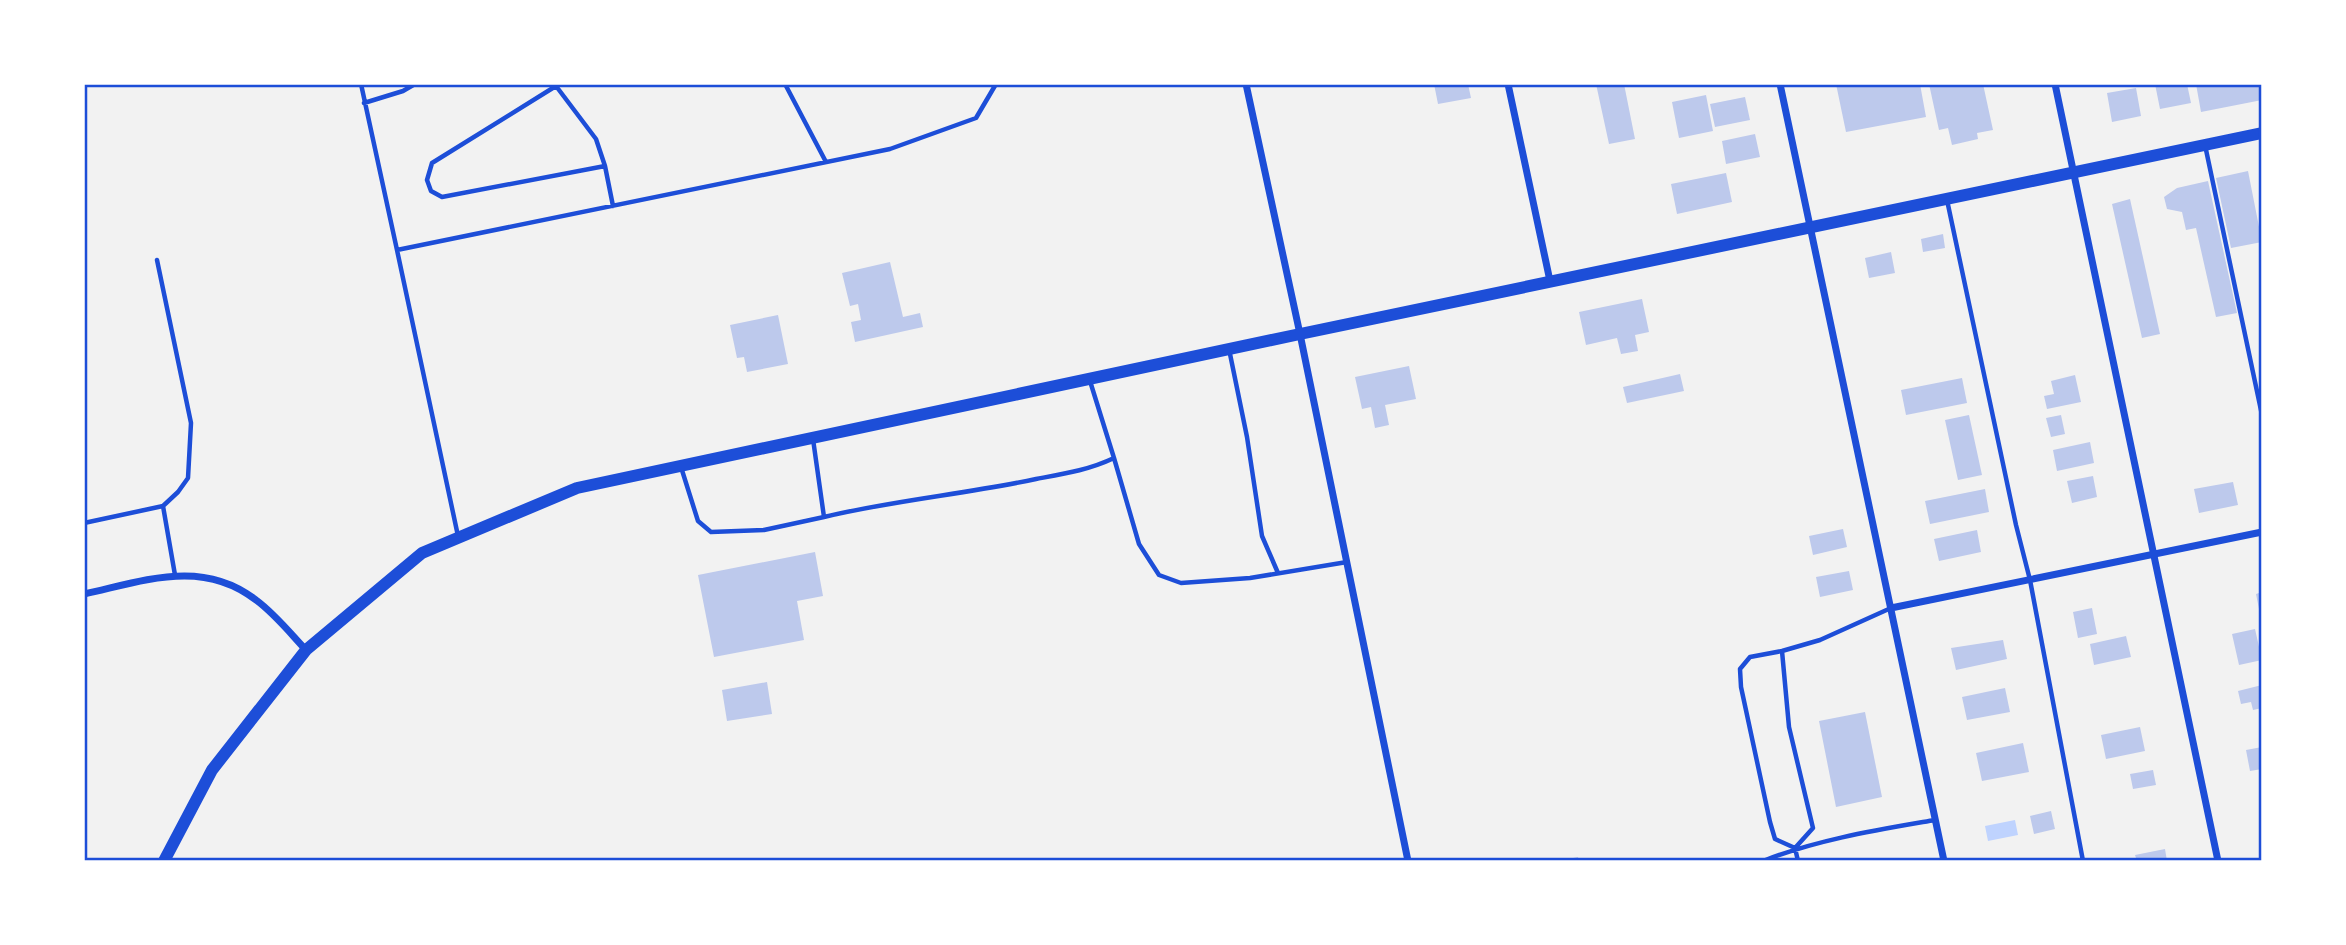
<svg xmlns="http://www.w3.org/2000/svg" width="2346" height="945" viewBox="0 0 2346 945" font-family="Roboto,sans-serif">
<rect width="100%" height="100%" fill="#f2f2f2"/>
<path fill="#bfd3fe" d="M2015 820 2018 835 1988 841 1985 826Z"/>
<path fill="#bdc9ec" d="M1434 84H1468L1471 98 1438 104Z
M1596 84H1624L1635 139 1609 144Z
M1836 84H1920L1926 117 1846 132Z
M1929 84H1983L1993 130 1977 133 1978 139 1952 145 1948 128 1939 130Z
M2155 84H2187L2191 103 2160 109Z
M2196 84H2262V100L2201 112Z
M2136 88 2141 116 2112 122 2107 93Z
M1706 95 1713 131 1679 138 1672 102Z
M1745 97 1750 120 1715 127 1710 104Z
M1755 134 1760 157 1726 164 1722 141Z
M2248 171 2262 242 2231 248 2216 178Z
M1726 173 1732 202 1677 214 1671 184Z
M2208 181 2237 313 2216 317 2196 228 2186 230 2182 212 2167 209 2164 197 2177 188Z
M2130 199 2160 334 2142 338 2112 204Z
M1943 234 1945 248 1923 252 1921 239Z
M1891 252 1895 273 1869 278 1865 258Z
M890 262 903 317 920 313 923 327 855 342 851 322 861 320 858 304 850 306 842 273Z
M1642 299 1649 332 1635 335 1638 351 1621 354 1617 338 1586 345 1579 312Z
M778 315 788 364 747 372 744 357 737 358 730 325Z
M1409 366 1416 399 1385 405 1389 425 1375 428 1371 407 1362 409 1355 377Z
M1680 374 1684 391 1627 403 1623 387Z
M2075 375 2081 402 2047 409 2044 396 2054 394 2051 381Z
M1962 378 1967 403 1906 415 1901 390Z
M1969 415 1982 475 1958 480 1945 420Z
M2061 415 2065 434 2051 437 2046 418Z
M2090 442 2094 463 2057 471 2053 450Z
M2093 476 2097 497 2072 503 2067 481Z
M2233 482 2238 505 2199 513 2194 489Z
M1985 489 1989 512 1930 524 1925 501Z
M1843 529 1847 547 1813 555 1809 536Z
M1977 530 1981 552 1939 561 1934 539Z
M815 552 823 596 797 601 804 640 714 657 698 575Z
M1849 571 1853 590 1820 597 1816 577Z
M2262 592V619H2261L2256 594Z
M2092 608 2097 634 2078 638 2073 612Z
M2255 629 2262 660 2239 665 2232 634Z
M2126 636 2131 657 2094 665 2090 644Z
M2003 640 2007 659 1956 670 1951 648Z
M767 682 772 714 727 721 722 690Z
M2262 685V708L2253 710 2251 702 2241 704 2238 691Z
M2005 688 2010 712 1967 720 1962 697Z
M1865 712 1882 797 1836 807 1819 721Z
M2140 727 2145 751 2106 759 2101 735Z
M2023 743 2029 772 1982 781 1976 753Z
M2262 747V769L2250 771 2246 750Z
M2153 770 2156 785 2133 789 2130 774Z
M2051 811 2055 829 2034 834 2030 816Z
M2165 849 2167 861H2137L2135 855Z
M1578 857 1579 861H1563V860Z"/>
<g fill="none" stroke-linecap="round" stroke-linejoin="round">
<path stroke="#1d4ed8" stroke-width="4.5" d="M361 84 397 250
M785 84 826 162
M364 103 403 91 415 84
M2205 145 2262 415
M605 166 442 197 431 191 427 180 432 163 556 86 596 139 605 166 613 206
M1947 200 2016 525 2030 580 2083 861
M1229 349 1247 437 1262 536 1278 573
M813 439 824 517C894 500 966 494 1036 479 1063 474 1089 470 1114 458L1090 381
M1114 458 1139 544 1159 575 1181 583 1250 578 1347 562
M681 467 698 521 711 532 764 530 824 517
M163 506 175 575
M84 523 163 506 178 492 188 478 191 423 157 260
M458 536 397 250 890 149 976 118 996 84
M1782 651 1789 727 1813 828 1795 848
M1795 848 1775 839 1770 822 1741 687 1740 669 1750 657 1782 651 1820 640 1891 608
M1795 848 1798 861
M1763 861C1819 839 1877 830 1935 820"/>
<path stroke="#1d4ed8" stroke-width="7" d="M1246 84 1300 334 1408 861
M1508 84 1550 281
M1780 84 1944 861
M2055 84 2218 861
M84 594C144 581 202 558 256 600 275 614 290 633 306 650
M1891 608 2262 532"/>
<path stroke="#1d4ed8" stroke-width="12" d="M164 861 212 770 306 650 422 553 577 488 1300 334 2262 133"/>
</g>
<rect width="2346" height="945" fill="none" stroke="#ffffff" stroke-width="172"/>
<rect x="86" y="86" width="2174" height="773" fill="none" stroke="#1d4ed8" stroke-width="2.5"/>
</svg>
